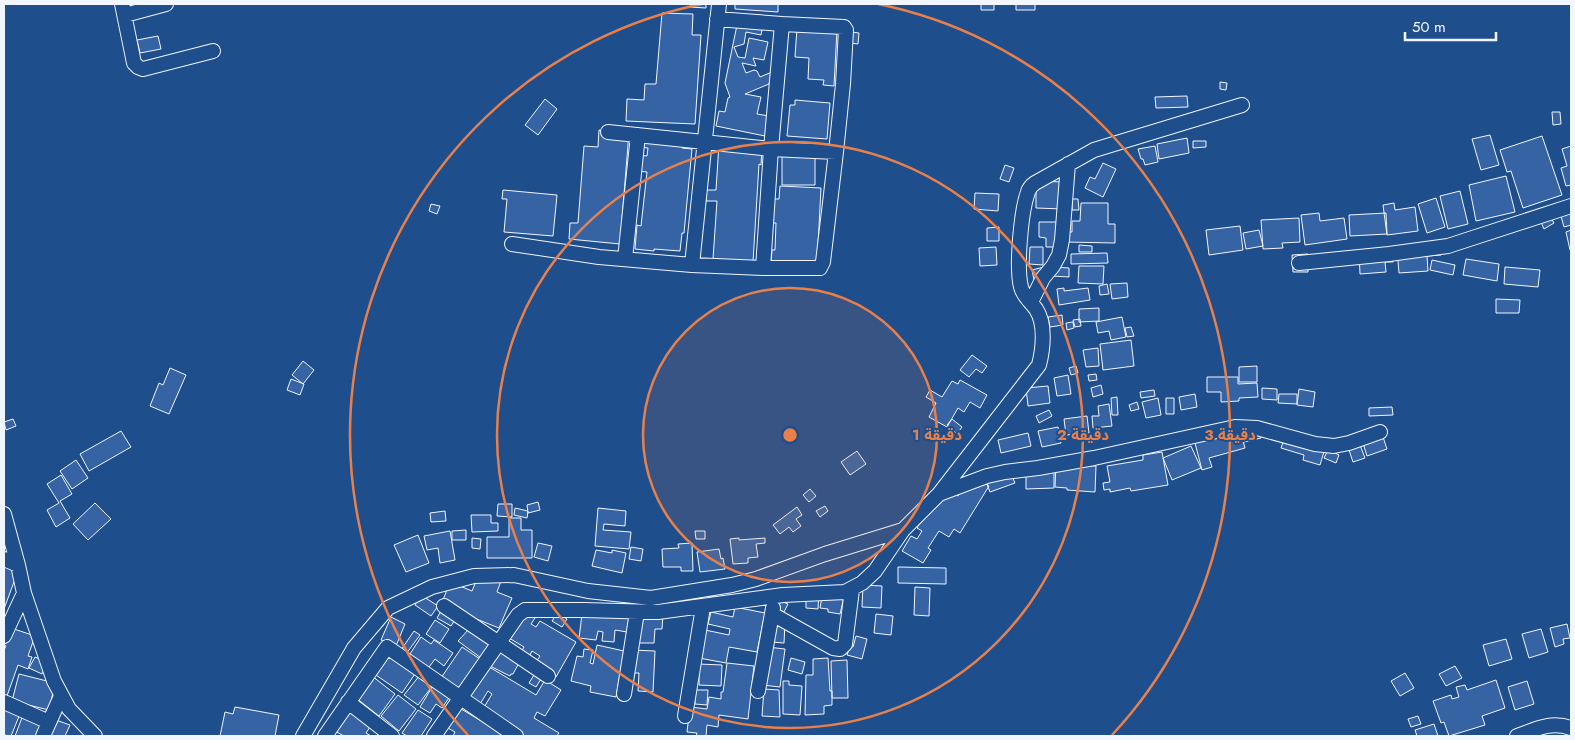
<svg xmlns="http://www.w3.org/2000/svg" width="1575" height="740" viewBox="0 0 1575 740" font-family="Jost,'Noto Sans Arabic',sans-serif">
<rect width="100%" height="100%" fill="#1f4e8c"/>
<path fill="#3563a3" stroke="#f2f6ff" d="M691 4H706V8L690 7Z
M735 4H778V12L735 9Z
M981 4H994V10H981Z
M1016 4H1035V10H1016Z
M662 13 693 14 692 35H701L695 124 626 121 627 99 644 100 645 84H656Z
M737 25H763L761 35 746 32 744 44 734 47 738 57 745 58 749 38 768 42 764 60 753 58 756 66 742 63 746 73 754 70 757 71 760 77 772 72 769 84 745 94 761 97 757 114 769 116 765 136 716 126 719 111 725 112 728 98 730 97 725 83Z
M797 28 837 30 834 86 823 85 824 80 808 79 809 58 795 57Z
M851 32 859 33 858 44 850 43Z
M158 36 161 49 140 53 137 40Z
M1220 82 1227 83 1226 90 1220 89Z
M1187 96 1188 107 1156 108 1155 97Z
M545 99 557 109 538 135 525 125Z
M795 100 830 103 827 139 787 136 790 105H795Z
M1552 112H1560L1561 124 1553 125Z
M599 130 629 132 620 244 569 239 570 223H578L584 146 598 147Z
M639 133 683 137 682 148 692 149 684 233H682L680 251 654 249V251L635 249 637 225 641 226 647 172 637 171 639 155 647 156 648 148 637 147Z
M1490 135 1499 165 1481 170 1472 139Z
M1542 136 1562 195 1523 208 1511 171 1507 172 1500 150Z
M1187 138 1189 153 1159 159 1157 144Z
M1193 141H1206V147L1193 148Z
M719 144 762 147 761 165 759 164 753 262 713 259 717 201H706V190H716Z
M1155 146 1158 162 1145 165 1143 159H1141L1138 149Z
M1571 146V185L1566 186 1561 168 1567 166 1562 149Z
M782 150 815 151V185H782Z
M1103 163 1116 169 1103 197 1085 188 1090 177 1095 179Z
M1005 165 1014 168 1009 182 1000 179Z
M1506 176 1515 212 1476 221 1469 185Z
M1036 181 1064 182 1063 209 1036 208Z
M780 186 821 188 817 265 771 263 772 250H775L776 223H770L771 199H779Z
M503 190 557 195 553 236 504 232 507 199H502Z
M1460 191 1468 224 1448 229 1440 196Z
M975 193 999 194 998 211 974 209Z
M1436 198 1445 227 1427 233 1418 204Z
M1072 199H1078L1079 210H1072Z
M1081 203H1108V224H1115V243L1066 242V232H1072V221H1080Z
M1394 203 1395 210 1415 207 1418 231 1387 235 1383 205Z
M431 204 440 206 437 214 429 211Z
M1559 209 1571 213V225L1564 227Z
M1319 213 1320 221 1344 218 1347 239 1305 245 1301 215Z
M1386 213 1387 234 1350 236 1349 215Z
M1549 214 1554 223 1544 229 1540 220Z
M1299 218 1300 242 1282 243 1283 248 1263 249 1261 220Z
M1039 222H1059L1058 247H1046V238L1039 237Z
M1240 226 1243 250 1209 255 1206 230Z
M999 227V241H987V228Z
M1259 230 1263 246 1246 249 1243 233Z
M1571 230V250H1570L1566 232Z
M1079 245 1092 246V252H1079Z
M1440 246 1441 255 1427 256 1428 271 1399 273 1397 249Z
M996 247 997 265 980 266 979 248Z
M1030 247H1043V265L1029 264Z
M1393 250V262H1385L1386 272 1360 274 1359 252Z
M1107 253 1108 263 1071 264V254Z
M1308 254V272H1293L1292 255Z
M1466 259 1499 264 1497 281 1463 275Z
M1432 260 1455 265 1453 275 1430 270Z
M1079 266H1104L1103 284 1078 283Z
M1044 267 1046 278 1034 280 1032 270Z
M1052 267 1069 268V277L1052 276Z
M1505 267 1540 270 1538 287 1504 284Z
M1127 283 1128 297 1112 299 1110 284Z
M1107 284 1109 294 1100 295 1099 286Z
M1064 288V291L1088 288 1090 300 1059 305 1057 289Z
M1496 299 1520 300 1519 313H1496Z
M1099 308V321L1079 322V309Z
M1062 315 1063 325 1050 327 1048 317Z
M1122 317 1126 337 1111 340 1109 331 1098 333 1096 322Z
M1080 319 1081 326 1075 327 1073 320Z
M1073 322 1074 328 1067 330 1066 323Z
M1131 327 1134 336 1127 337 1125 328Z
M1131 340 1134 366 1103 370 1100 344Z
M1098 348 1099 366 1086 367 1083 350Z
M972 355 987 366 982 373 976 369 969 377 960 370Z
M303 361 314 370 303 384 292 375Z
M1076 366 1078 373 1071 375 1069 368Z
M1257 366V382H1239V367Z
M170 368 186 375 169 414 150 406 159 383 163 385Z
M1096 374 1097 380 1089 381 1088 375Z
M1068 375 1071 394 1057 396 1054 378Z
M1207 377H1238V384L1257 383 1258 397 1239 398V401L1221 402V392H1207Z
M291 379 304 384 300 395 287 390Z
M960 380 987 395 980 408 970 402 964 412 958 408 947 427 929 417 936 403 926 397 930 390 942 397 952 381 958 384Z
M1101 385 1103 394 1093 397 1091 388Z
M1048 386 1050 403 1028 406 1026 388Z
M1262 388 1277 389V400L1262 399Z
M1299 389 1315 392 1313 407 1297 405Z
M1154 390 1155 396 1141 398 1140 392Z
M1195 394 1197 407 1181 410 1179 397Z
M1279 394H1297V404L1278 403Z
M1117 397 1118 415H1112L1111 398Z
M1158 398 1161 415 1146 418 1142 402Z
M1166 398H1174V414H1166Z
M1137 402 1139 409 1131 411 1129 405Z
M1109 404 1112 426 1093 428 1092 416H1099L1098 406Z
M1392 407 1393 415 1369 416V408Z
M1049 410 1052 416 1039 423 1036 416Z
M1087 416 1089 433 1066 435 1064 419Z
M13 419 16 426 6 430 4 422Z
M952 419 962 427 957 434 947 425Z
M1258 422 1261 438 1244 442 1240 426Z
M1058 427 1061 443 1042 447 1038 431Z
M1239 427 1245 448 1209 458 1212 467 1202 470 1195 443 1214 438Z
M121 431 131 447 89 471 80 454Z
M1028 433 1031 446 1001 453 998 440Z
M1286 433 1326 445 1320 465 1303 460 1304 455 1281 448Z
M1382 434 1387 449 1367 456 1362 440Z
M1360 445 1365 458 1353 462 1349 450Z
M1191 446 1201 468 1172 480 1163 458Z
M1328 450 1339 455 1336 463 1324 458Z
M857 451 866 464 850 475 841 462Z
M1162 452 1168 485 1131 491 1130 488 1110 492V489L1104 490 1103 483 1110 482 1107 466 1143 460V455Z
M76 460 88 478 72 489 60 471Z
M1056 464 1096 466 1095 492 1067 490V488L1055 487Z
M1007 465 1015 483 990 492 983 474Z
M1054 468V488L1026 489V469Z
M61 475 72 494 60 501 70 518 56 527 47 510 59 503 47 484Z
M971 475 989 486 960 533 954 529 949 537 939 531 928 548 931 550 923 563 902 551 911 536 917 539 922 531 917 528 942 487 958 496Z
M810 489 816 496 809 502 803 495Z
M538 502 540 510 528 513 527 505Z
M95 503 111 519 88 540 73 524Z
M498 504H512V517L497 516Z
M825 506 828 511 820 517 816 511Z
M797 507 802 515 796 519 801 526 793 532 789 527 780 534 773 525Z
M515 508 528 511 527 518 514 515Z
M598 508 626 511 625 526 604 524 603 530 631 532 629 549 595 546Z
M445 511 446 521 431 522 430 513Z
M471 515H491V523H498V531L472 532Z
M509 518H521V530H532V558H487V537H509Z
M466 530V540H452V531Z
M450 531 455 560 440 563 438 548 427 550 424 536Z
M695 531H705V539H696Z
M418 535 429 563 406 572 394 545Z
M472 538 481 539 480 549 472 548Z
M739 538V540L765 538V543L756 544 758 557 748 558V563L733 564 730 539Z
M538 543 552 546 548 561 534 557Z
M692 543 693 571H681V567H663L662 549 679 548 678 544Z
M631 547 643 549 641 561 629 559Z
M719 549 721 559 723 558 725 569 700 572 697 552Z
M596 550 612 553V550L626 553 622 573 592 566Z
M4 565 18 571 4 609Z
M898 567 946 568V584L898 583Z
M480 572 501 581 497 592 512 598 499 628 441 605 450 582 472 591Z
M863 585 882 586 881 608 862 607Z
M915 587 930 588 929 616 914 615Z
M823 591 845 593 840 614 828 612V609L820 608Z
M806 592H819L818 609 806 608Z
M421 595 438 606 431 616 415 605Z
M779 600 788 604 784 612 776 609Z
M583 606 630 612 627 632 615 630 614 642 602 641 603 632 598 631 596 640 579 638Z
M735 607 765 613 757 652 729 647 726 663 699 658 705 630 729 635 730 629 708 624 711 612 733 617Z
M526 609 537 615 531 624 536 627 540 621 576 642 556 677 534 665 540 656 532 651 528 659 520 654 524 647 509 638Z
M441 611 455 620 451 626 437 618Z
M557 613 567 619 562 627 552 621Z
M637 614 663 615 662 629H655L654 643H637Z
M876 614 893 616 891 635 874 633Z
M391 617 405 624 396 646 381 640Z
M435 620 449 629 440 643 426 634Z
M772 621 785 622 784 643 771 642Z
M1567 624 1570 638 1563 639 1564 644 1555 647 1550 628Z
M8 627 35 636 28 656 32 657 28 669 18 665 7 696 4 695V650L6 646 4 645V640Z
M470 628 491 644 481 658 458 641Z
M1541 629 1548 652 1529 658 1522 634Z
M414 631 420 635 406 654 401 650Z
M856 636 867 639 862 659 847 655 850 646 853 647Z
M421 637 431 644 434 640 453 653 444 666 435 659 427 670 408 657Z
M1506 639 1512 659 1489 666 1483 645Z
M597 645 624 651 616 697 590 692 591 686 571 681 577 656 583 657 584 649 593 650 590 663 593 664Z
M462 647 480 659 459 690 441 678Z
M767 647 785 649 780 687 762 685Z
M498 650 520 661 513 674H511L510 676 490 666Z
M632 650 655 651 653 692 638 691 639 673H634Z
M388 651 417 671 402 693 373 673Z
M35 657 48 662 42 674 29 668Z
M791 658 805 662 802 674 788 670Z
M828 658 830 691H832V705L824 706V714L805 715 806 675H813V659Z
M847 660 848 698H832L831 661Z
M727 663 754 666 748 719 719 715 718 727 707 725 706 736H696L697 733 687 732 690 707 707 709 709 697 721 699V692H723Z
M699 664 722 665 721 686 699 685Z
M486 665 536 695 545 680 561 690 545 716 537 712 534 718 559 733 557 736H523L483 709 492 694 488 691 480 704 467 696Z
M1455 666 1462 678 1446 686 1439 674Z
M1405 673 1414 688 1400 696 1391 681Z
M19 674 55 683 49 710 12 701Z
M420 675 433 685 418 705 404 695Z
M534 675 541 679 536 687 529 683Z
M372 676 395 694 379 716 356 698Z
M1496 680 1505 708 1482 716 1485 725 1449 736 1444 722 1441 723 1433 701 1451 695 1452 699 1459 697 1456 687 1465 685 1467 690Z
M783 681H789V685L802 686 800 715 783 714Z
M1527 681 1534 704 1515 710 1508 687Z
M434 684 451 695 442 708 436 704 430 713 420 707Z
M764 689 779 690 780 717 762 716Z
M695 690H708L707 705 695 704Z
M398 695 416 709 399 731 381 716Z
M235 707 279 715 275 736H220L225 712 233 714Z
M458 707 506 736H453L455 732 446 727Z
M4 708 20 714 11 736 4 735Z
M347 710 372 724 366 733 371 736H344L335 731Z
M418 710 432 719 421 736H407L402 733Z
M23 715 41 721 36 736H15Z
M1418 716 1421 724 1411 727 1408 719Z
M53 719 70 725 65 736H50Z
M1434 724 1438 736H1417L1415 730Z"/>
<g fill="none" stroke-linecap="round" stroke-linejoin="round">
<g stroke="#f2f6ff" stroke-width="16">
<path id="minor" d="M122 4 134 63 138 67 143 69 213 51
M125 15 166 4
M608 132 771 149 782 24 717 19
M512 244 599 257 692 265 763 268H820L823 262 836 152
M625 259 638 135
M1299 263 1389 254 1448 246 1571 206
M692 265 719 4
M763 268 771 149 836 152 843 84 846 30 844 27 782 24
M1031 302 1043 278 1053 266 1059 255 1062 240 1068 164
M939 494 1039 365C1043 349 1046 324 1036 309 1031 302 1023 296 1021 287 1016 267 1021 211 1028 192 1029 188 1032 185 1035 183L1094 150 1242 105
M4 514 18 565 24 593 54 681 69 709 95 736
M4 559 18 565
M444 606 548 676
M772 614 833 648 840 649 845 644 852 590
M4 636 24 593
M758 691 773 608
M624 694 637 612
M4 702 49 722
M348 702 392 736
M685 716 703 607
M43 736 61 696
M303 736 354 648 388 608 432 587 474 576 514 575 588 591 651 598 732 585 756 579 825 554 903 530
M325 736 387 647 516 736
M434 736 518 615 525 610H583L658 612 783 595 845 592 862 583 875 571 903 530 939 494 987 476 1005 472 1038 468 1094 458 1235 427 1257 428 1315 444 1334 446 1349 443 1380 432
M1517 736C1537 729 1550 721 1571 728"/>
</g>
<use href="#minor" stroke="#1f4e8c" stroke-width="14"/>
</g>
<circle cx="790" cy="435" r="147" fill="#ea8049" fill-opacity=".12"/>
<g fill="none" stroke="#ea8049" stroke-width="2.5">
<circle cx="790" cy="435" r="147"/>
<circle cx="790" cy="435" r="293"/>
<path d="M468 735A440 440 0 0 1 702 4M878 4A440 440 0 0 1 1112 735"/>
</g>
<circle cx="790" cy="435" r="8" fill="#ea8049" stroke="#1f4e8c" stroke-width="2.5"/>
<g font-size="15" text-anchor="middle" font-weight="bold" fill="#ea8049" stroke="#1f4e8c" stroke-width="4" stroke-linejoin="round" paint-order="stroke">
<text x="937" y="440">1 دقيقة</text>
<text x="1083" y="440">2 دقيقة</text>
<text x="1230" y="440">3 دقيقة</text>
</g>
<rect width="1575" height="740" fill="none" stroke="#f2f6ff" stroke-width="10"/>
<path d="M1405 32v8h91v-8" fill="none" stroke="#f2f6ff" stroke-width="2.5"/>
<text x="1412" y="32" font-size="15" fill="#f2f6ff" stroke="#1f4e8c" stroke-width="4" paint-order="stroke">50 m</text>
</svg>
